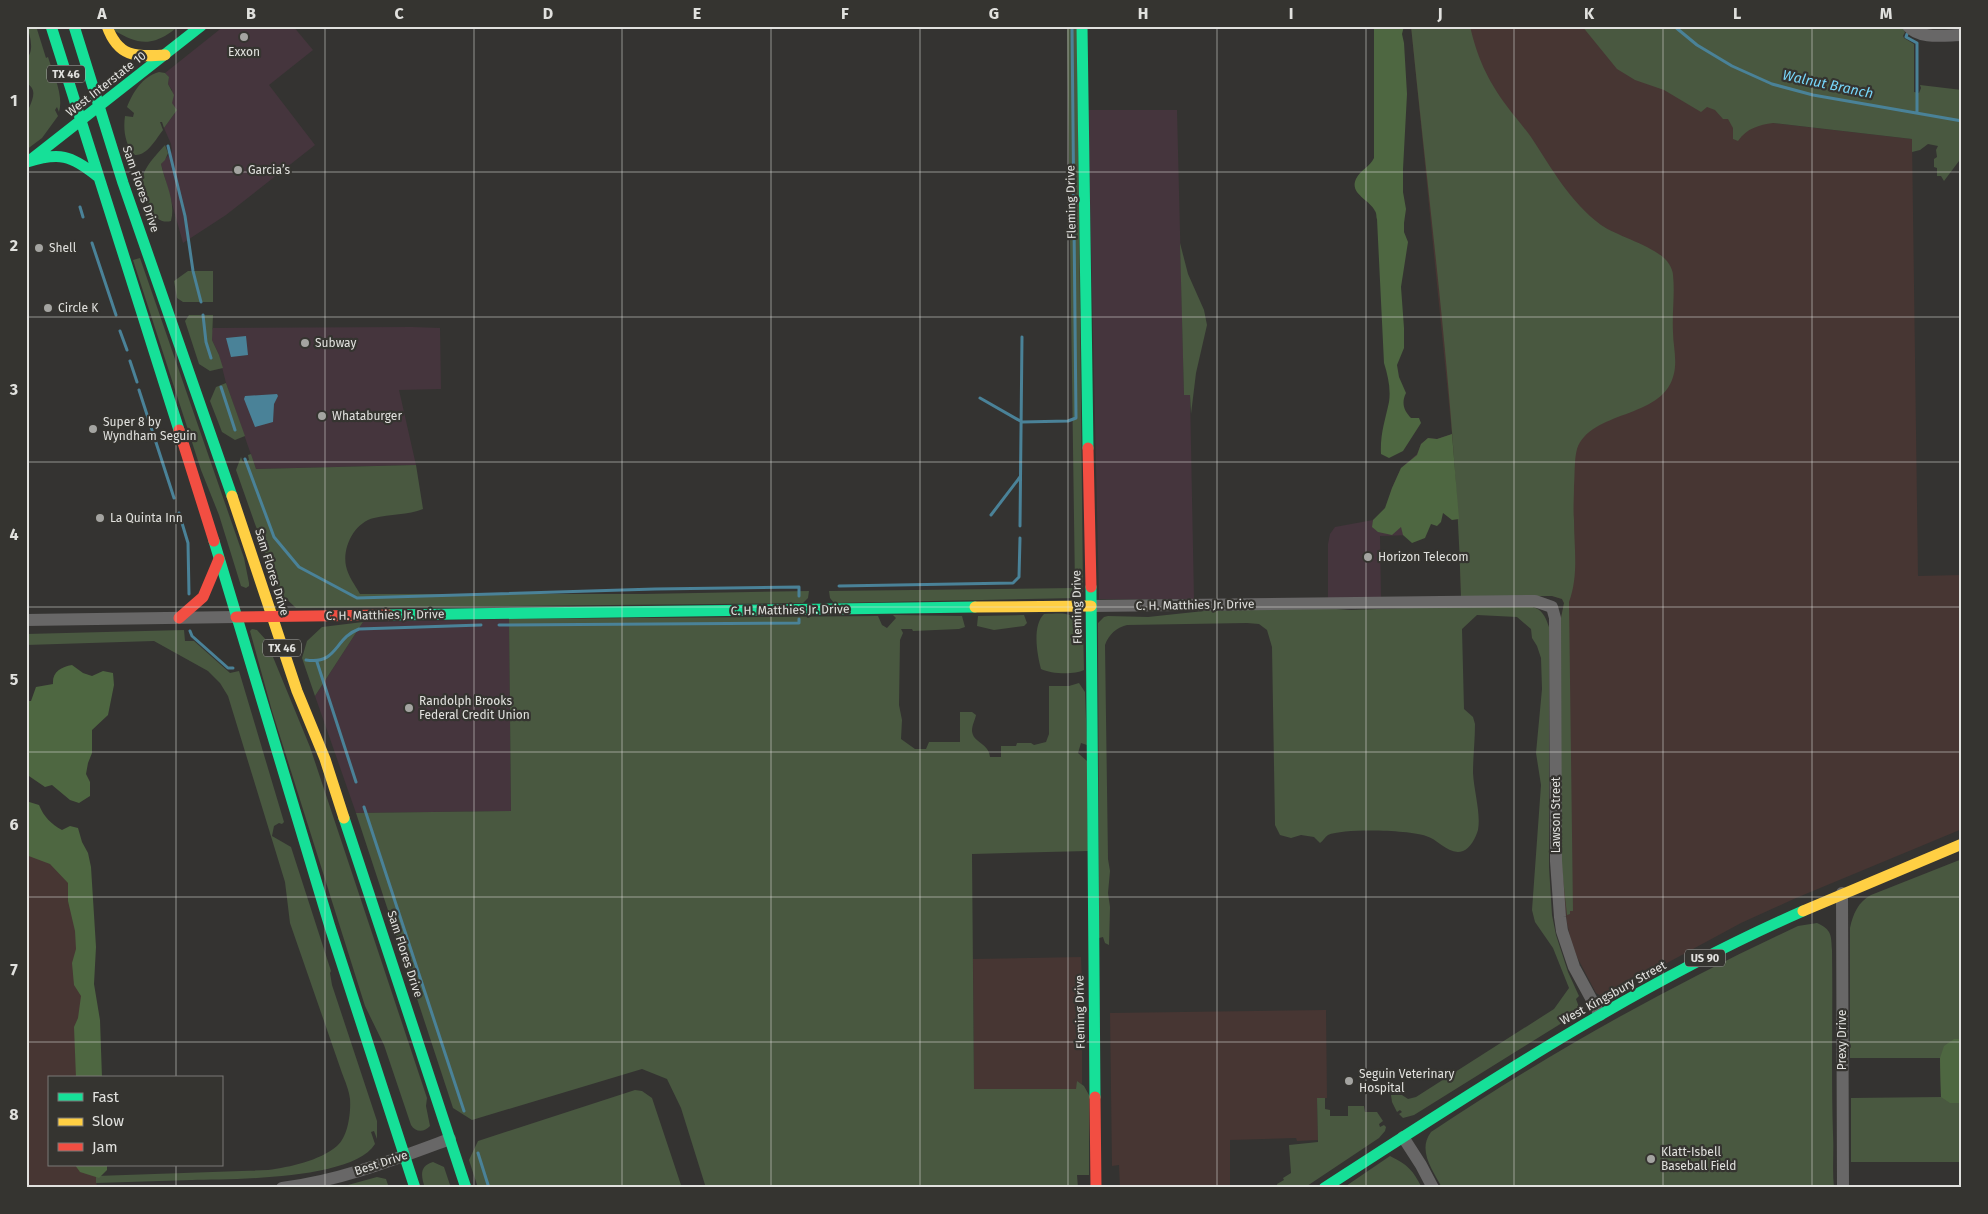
<svg xmlns="http://www.w3.org/2000/svg" width="1988" height="1214" viewBox="0 0 1988 1214" font-family="'Fira Sans',sans-serif">
<rect width="100%" height="100%" fill="#343331"/>
<path fill="#45353d" d="M224 26H293L313 50 269 85 315 145 226 215 183 243 161 164 172 151 171 144 164 128 177 110 171 103 172 90 168 84 169 77 165 73Z
M1088 110H1177L1184 394H1190L1194 599H1099Z
M412 327 440 328 441 389 399 390 416 465 256 469 226 383 219 355 212 340 211 333 213 328Z
M1452 434 1412 508V535L1380 536 1381 597 1328 598V544L1330 534 1335 527 1373 520 1381 514 1386 508 1392 488 1401 468 1417 454 1421 444 1428 438 1437 439Z
M509 619 511 811 356 813 315 696 363 622Z"/>
<path fill="#473633" d="M1411 26H1613L1773 123 1912 139 1918 576 1962 575V829L1796 898 1741 923 1606 996H1601L1596 993 1578 959 1572 945 1567 923 1563 894 1560 851 1561 618 1564 603 1562 599 1552 596 1461 597 1459 508 1452 434Z
M26 841H77L90 1078H49V1165H95L97 1188H26Z
M1081 957 1082 981 1085 986 1083 999 1085 1023 1082 1039V1084L1077 1082V1089H974L973 959Z
M1326 1010 1327 1098 1317 1099 1318 1140 1297 1141 1296 1138 1230 1140V1185H1166V1188H1120L1119 1165 1112 1166 1110 1013Z"/>
<path fill="#495840" d="M27 26H36L46 58 48 57C53 74 64 95 59 112L57 107 55 110 58 116 42 138 26 150C26 139 25 129 26 118 27 107 42 91 26 83V59C35 51 30 36 27 26Z
M114 26H185L182 29 178 27C174 29 172 32 168 34 148 47 134 42 115 31Z
M1067 26H1077L1083 591 1077 598 834 603 830 598 829 591 1075 588Z
M1411 26H1470C1477 57 1487 79 1506 105 1514 116 1523 126 1531 137 1552 169 1570 202 1601 225 1618 237 1659 247 1669 264 1671 267 1673 272 1673 275 1675 293 1672 313 1673 332 1673 346 1678 362 1673 377 1661 419 1591 410 1577 449 1574 460 1575 474 1574 486 1574 498 1573 509 1574 520 1574 549 1579 574 1569 602L1573 911H1570V914L1567 915 1560 851 1561 618 1564 603 1562 599 1552 596 1461 597C1456 407 1430 216 1411 26Z
M1582 26H1901L1905 32 1903 36 1904 38 1914 44V92L1919 93 1921 88 1920 85 1962 90V157L1944 181 1941 176H1937V168L1934 167V159L1937 157 1936 150 1938 146 1928 144 1920 150 1912 152V139L1773 123C1759 125 1747 128 1738 141L1733 139V128L1728 119H1723L1715 110 1707 107 1701 112 1664 90 1635 80 1617 69Z
M159 72 165 73 169 77 168 84 174 95 172 103 177 110 164 128 162 122H160L163 130C156 139 147 156 135 155 125 145 123 130 125 116L133 117 134 113 127 107C133 92 142 77 159 72Z
M165 145 168 153 165 160 161 164C165 183 176 201 171 221 151 227 138 188 144 173 148 163 158 153 165 145Z
M1180 243 1188 274 1204 310 1207 325 1196 373 1191 414 1190 395H1184Z
M140 258 244 558 249 583V586L246 588 241 586 219 515 201 470 133 260Z
M188 271H213V302H183L177 298 174 281Z
M189 315H213L212 340 219 355 223 368 210 371 199 364 185 321Z
M226 383 245 436 235 440 222 432 210 401 216 387Z
M251 454 256 469 416 465 423 509C408 515 390 514 374 518 355 522 342 547 346 566 348 576 355 585 360 594H643L809 591 808 598 803 603 296 608 279 592 236 470 241 457 243 462 249 460 248 455Z
M1512 604C1533 607 1542 604 1549 627V867L1552 915 1556 935 1568 972 1579 996 1576 999 1580 1010 1578 1013 1414 1115 1403 1118 1399 1114 1402 1112 1400 1110 1397 1112 1392 1102 1391 1095H1402L1408 1099 1416 1097 1554 1009 1569 988 1553 948 1535 922 1532 910 1541 785 1536 753 1542 689 1541 658 1537 646 1532 638 1531 629 1517 617 1477 615 1462 629 1464 709 1473 717 1475 724C1475 740 1473 757 1473 773 1474 791 1481 814 1478 830 1476 837 1470 849 1463 851 1449 856 1438 839 1426 836 1409 830 1345 828 1328 835 1325 837 1323 841 1320 843L1314 837 1301 835 1291 838 1280 835 1275 825 1272 647 1267 630 1259 624 1247 623 1127 625C1116 628 1109 634 1105 645L1108 859 1110 871 1108 893 1110 907 1109 945 1105 943 1103 937 1099 938 1098 623 1104 617 1108 616 1148 617 1204 611 1323 608 1350 610Z
M1044 614C1062 614 1072 610 1083 627L1084 670C1074 675 1051 674 1041 669 1037 654 1032 626 1044 614Z
M893 615 962 616 965 627 959 629 913 631 912 629H901L903 633 900 640 899 705 902 720 901 739 915 749H926L929 742H960V712H972L976 715C975 720 972 725 972 731 973 743 989 743 990 757H1001V746H1016L1017 743H1031L1034 745 1046 742 1049 734V686H1069L1079 683 1085 692 1087 745 1081 743 1078 753 1087 761 1088 851 972 854 974 1089H1076L1077 1081 1084 1086 1089 1095V1175H1077L1078 1188H706L681 1108 667 1079 642 1069 472 1120 453 1108 356 813 511 811 509 619 878 616 882 625 887 628 896 618Z
M1024 615 1027 623 1024 626 994 630 977 626 978 616Z
M363 622 315 696 302 658 307 641 322 627Z
M252 629 257 630 266 640 310 747 427 1098 426 1106 430 1126C424 1133 415 1132 411 1125L384 1045 365 1006 272 711 250 631Z
M184 630 185 641H194L230 673 239 671 284 822 282 824 279 823 274 826 272 836 291 847 331 971 330 973 332 985 377 1121V1139L374 1131 371 1132 375 1144C353 1180 232 1179 192 1180 160 1181 128 1182 96 1183V1176L268 1170C290 1167 319 1161 337 1146 348 1137 351 1113 350 1099 349 1090 345 1081 342 1073L290 923 285 882 228 696 220 683 208 671 154 641 26 645V634Z
M1962 859V1162H1851V1098L1941 1097 1940 1058H1850V928C1853 914 1858 902 1871 895Z
M1817 923C1832 930 1831 935 1832 950 1833 1011 1831 1073 1833 1134 1834 1152 1832 1170 1834 1188H1442C1433 1170 1417 1151 1431 1132 1547 1054 1671 985 1798 926Z
M635 1090 642 1091 652 1098 682 1188H478L469 1160 478 1141Z
M1317 1098H1325V1109L1330 1110V1116H1348V1106H1364L1365 1112H1377L1383 1121 1379 1124 1380 1127 1384 1125 1386 1127 1385 1131 1379 1138 1304 1188H1278L1277 1184 1284 1180 1283 1178 1291 1173 1289 1145 1318 1142Z
M1390 1156C1408 1165 1413 1170 1422 1188H1343Z
M433 1162 444 1167 451 1188H425C421 1176 419 1166 433 1162Z
M377 1177 386 1179 389 1188H337Z"/>
<path fill="#4e6741" d="M1374 26H1404L1402 34 1404 43 1407 94 1403 169V192L1406 209 1404 223V232L1408 242 1401 287 1404 328V348L1397 365 1399 377 1406 393C1401 403 1404 411 1411 418H1419L1421 423 1403 451 1389 458 1381 454C1380 434 1385 421 1389 402 1391 389 1388 376 1384 363L1377 219C1376 217 1377 214 1375 211 1370 200 1349 194 1356 179 1360 170 1370 167 1374 158Z
M1452 434 1459 519 1452 520 1443 513 1441 522 1437 526 1431 524 1425 538 1412 543 1403 535 1401 527 1392 535 1378 532 1372 527 1373 520 1385 508 1392 488 1401 468 1417 455 1421 444 1428 438 1437 439Z
M72 665 83 673 92 676 103 671 113 673 114 685 108 715 92 730V753L88 763 86 774 90 782V796L79 803 70 800 52 785 45 787 26 774V701H31L36 687 53 684C52 672 61 667 72 665Z
M26 801 39 805C44 817 51 824 62 830L70 826 78 828 82 842 88 853 91 867 96 947 94 984 100 1020 102 1078H76L74 1027 78 1018 81 996 74 985 72 963 76 949 75 931 68 901V883L50 864 26 855Z
M1954 1039H1962V1103H1950L1941 1097 1940 1058 1944 1046Z
M75 1165H107V1170L99 1178 80 1172Z"/>
<path fill="#4a8298" d="M246 336 248 355 231 357 226 338Z
M277 394 278 396 274 404 273 422 255 427 244 399 245 396Z"/>
<g fill="none" stroke-linecap="round" stroke-linejoin="round">
<path stroke="#4a8298" stroke-width="3" d="M1674 26 1697 45 1732 66 1772 84 1813 95 1962 121
M1907 34 1906 37 1917 43V113
M168 146 185 216 193 271 201 302
M80 207 83 217
M92 243 116 315
M203 315 206 342 211 358
M120 331 127 350
M130 361 137 382
M221 387 235 430
M139 390 174 498
M980 398 1022 422 1068 421 1076 418 1072 26
M245 459 274 537 299 567 357 598 655 589 799 587V596
M179 513 188 543 189 594
M991 515 1020 477
M1020 526 1022 337
M839 586 1013 583 1019 577 1020 538
M499 625 799 623V619
M190 631 192 636 228 668H233
M306 660C338 665 334 638 359 629L481 625
M317 662 356 782
M364 807 464 1111
M478 1153 489 1188"/>
<path stroke="#686767" stroke-width="12" d="M1908 26C1920 40 1946 35 1962 35
M1091 606 1535 601 1552 607 1555 618 1556 861 1560 917 1562 931 1574 967 1600 1015
M26 620 236 617
M1842 893 1843 1188
M1403 1137 1421 1165 1433 1188
M282 1188C340 1181 396 1159 450 1139"/>
<path stroke="#16e098" stroke-width="11" d="M51 26 179 430
M74 26 123 183 232 496
M1082 26 1088 448
M29 161 201 26
M27 162C59 152 71 155 97 176
M214 541 330 927 415 1188
M1091 587 1095 1097
M389 615 975 607
M344 818 466 1188
M1324 1188C1479 1088 1634 985 1803 911"/>
<path stroke="#ffcf43" stroke-width="11" d="M107 26C118 57 135 57 165 55
M232 496 297 691 325 759 344 818
M975 607 1091 606
M1803 911 1962 844"/>
<path stroke="#f24e42" stroke-width="11" d="M179 430 214 541
M1088 448 1091 587
M236 617 389 615
M179 618 203 597 219 559
M1095 1097 1096 1188"/>
</g>
<path fill="none" stroke="#e1e1de" stroke-width="1" stroke-opacity="0.55" d="M176 26V1078M325 26V1188M474 26V1188M622 26V1188M771 26V1188M920 26V1188M1068 26V1188M1217 26V1188M1366 26V1188M1514 26V1188M1663 26V1188M1812 26V1188M26 172H1962M26 317H1962M26 462H1962M26 607H1962M26 752H1962M26 897H1962M26 1042H1962M176 1165V1188"/>
<g fill="#a4a4a1" stroke="#353430" stroke-width="2">
<circle cx="244" cy="37" r="5"/>
<circle cx="238" cy="170" r="5"/>
<circle cx="39" cy="248" r="5"/>
<circle cx="48" cy="308" r="5"/>
<circle cx="305" cy="343" r="5"/>
<circle cx="322" cy="416" r="5"/>
<circle cx="93" cy="429" r="5"/>
<circle cx="100" cy="518" r="5"/>
<circle cx="1368" cy="557" r="5"/>
<circle cx="409" cy="708" r="5"/>
<circle cx="1349" cy="1081" r="5"/>
<circle cx="1651" cy="1159" r="5"/>
</g>
<g text-anchor="middle" stroke-width="4.5" stroke-linejoin="round" paint-order="stroke">
<g fill="#353430" stroke="#adadaa" stroke-width="1">
<rect x="47" y="65.5" width="38" height="17" rx="4"/>
<rect x="263" y="639.5" width="38" height="17" rx="4"/>
<rect x="1685" y="949.5" width="40" height="17" rx="4"/>
</g>
<g font-size="11" font-weight="bold" fill="#e1e1de">
<text x="66" y="78">TX 46</text>
<text x="282" y="652">TX 46</text>
<text x="1705" y="962">US 90</text>
</g>
<g font-size="12" fill="#e1e1de" stroke="#353430" text-anchor="start">
<text x="244" y="56" text-anchor="middle">Exxon</text>
<text x="248" y="174">Garcia’s</text>
<text x="49" y="252">Shell</text>
<text x="58" y="312">Circle K</text>
<text x="315" y="347">Subway</text>
<text x="332" y="420">Whataburger</text>
<text x="103" y="426">Super 8 by<tspan x="103" dy="14">Wyndham Seguin</tspan></text>
<text x="110" y="522">La Quinta Inn</text>
<text x="1378" y="561">Horizon Telecom</text>
<text x="419" y="705">Randolph Brooks<tspan x="419" dy="14">Federal Credit Union</tspan></text>
<text x="1359" y="1078">Seguin Veterinary<tspan x="1359" dy="14">Hospital</tspan></text>
<text x="1661" y="1156">Klatt-Isbell<tspan x="1661" dy="14">Baseball Field</tspan></text>
</g>
<g font-size="12" fill="#e1e1de" stroke="#353430">
<text transform="translate(106 84) rotate(-38)" y="4">West Interstate 10</text>
<text transform="translate(141 189) rotate(71)" y="4">Sam Flores Drive</text>
<text transform="translate(1071 202) rotate(-91)" y="4">Fleming Drive</text>
<text transform="translate(272 572) rotate(73)" y="4">Sam Flores Drive</text>
<text transform="translate(1195 605) rotate(-1)" y="4">C. H. Matthies Jr. Drive</text>
<text transform="translate(1077 607) rotate(-91)" y="4">Fleming Drive</text>
<text transform="translate(790 610) rotate(-1)" y="4">C. H. Matthies Jr. Drive</text>
<text transform="translate(385 615) rotate(-1)" y="4">C. H. Matthies Jr. Drive</text>
<text transform="translate(1556 815) rotate(-90)" y="4">Lawson Street</text>
<text transform="translate(405 954) rotate(72)" y="4">Sam Flores Drive</text>
<text transform="translate(1613 993) rotate(-29)" y="4">West Kingsbury Street</text>
<text transform="translate(1080 1012) rotate(-91)" y="4">Fleming Drive</text>
<text transform="translate(1842 1040) rotate(-90)" y="4">Prexy Drive</text>
<text transform="translate(381 1163) rotate(-18)" y="4">Best Drive</text>
</g>
<g font-size="14" font-style="italic" fill="#77d6fa" stroke="#353430">
<text transform="translate(1828 84) rotate(12)" y="5">Walnut Branch</text>
</g>
</g>
<rect width="1988" height="1214" fill="none" stroke="#353430" stroke-width="55"/>
<rect x="48" y="1076" width="175" height="90" fill="#353430" stroke="#7a7976"/>
<rect x="58" y="1093" width="25" height="8" fill="#16e098" stroke="#7a7976"/>
<text x="92" y="1102" font-size="15" fill="#e1e1de">Fast</text>
<rect x="58" y="1118" width="25" height="8" fill="#ffcf43" stroke="#7a7976"/>
<text x="92" y="1126" font-size="15" fill="#e1e1de">Slow</text>
<rect x="58" y="1143" width="25" height="8" fill="#f24e42" stroke="#7a7976"/>
<text x="92" y="1152" font-size="15" fill="#e1e1de">Jam</text>
<rect x="28" y="28" width="1932" height="1158" fill="none" stroke="#e1e1de" stroke-width="2"/>
<g font-size="16" text-anchor="middle" font-weight="bold" fill="#e1e1de">
<text x="102" y="19">A</text>
<text x="251" y="19">B</text>
<text x="399" y="19">C</text>
<text x="548" y="19">D</text>
<text x="697" y="19">E</text>
<text x="845" y="19">F</text>
<text x="994" y="19">G</text>
<text x="1143" y="19">H</text>
<text x="1291" y="19">I</text>
<text x="1440" y="19">J</text>
<text x="1589" y="19">K</text>
<text x="1737" y="19">L</text>
<text x="1886" y="19">M</text>
<text x="14" y="106">1</text>
<text x="14" y="251">2</text>
<text x="14" y="395">3</text>
<text x="14" y="540">4</text>
<text x="14" y="685">5</text>
<text x="14" y="830">6</text>
<text x="14" y="975">7</text>
<text x="14" y="1120">8</text>
</g>
</svg>
